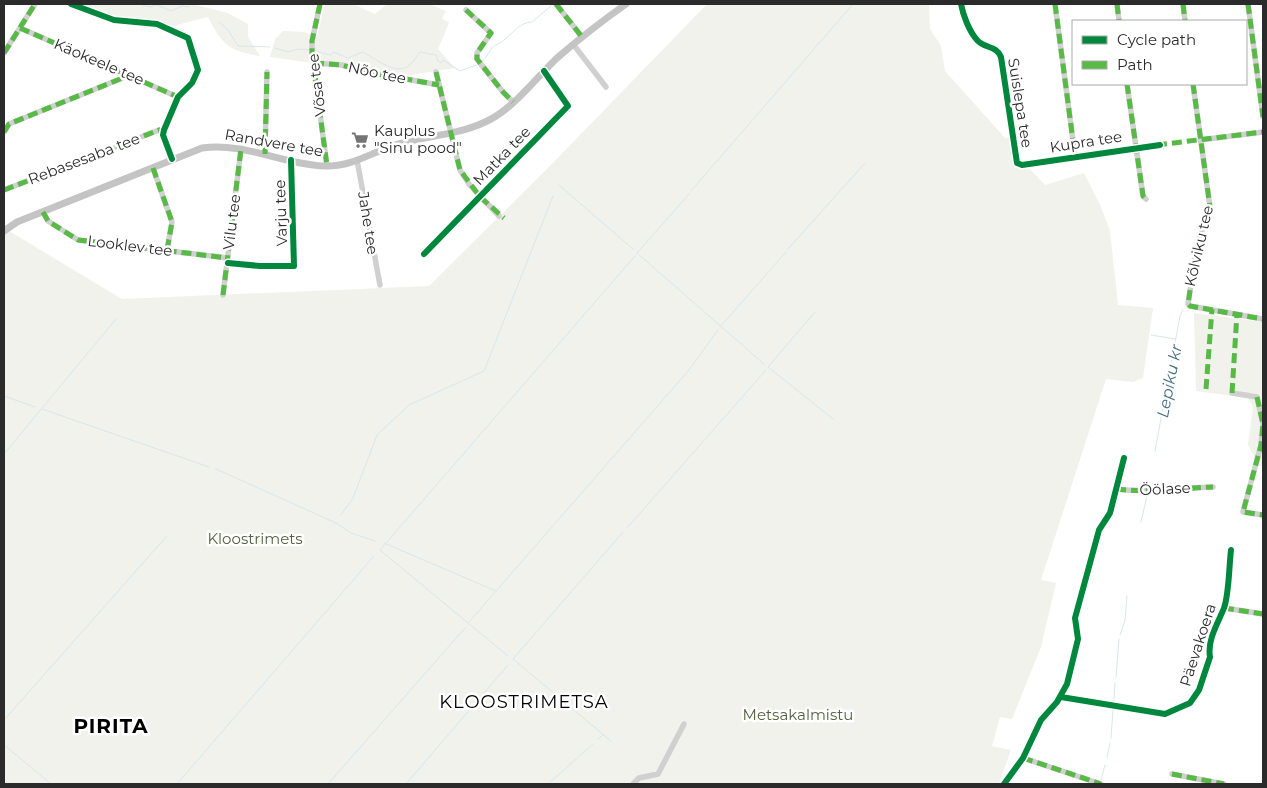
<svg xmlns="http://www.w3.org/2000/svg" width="1267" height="788" viewBox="0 0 1267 788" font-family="Montserrat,sans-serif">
<rect width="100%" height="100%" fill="#fff"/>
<path fill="#f0f2eb" d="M80 4H192L228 13 248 24V37L260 56C229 51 222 45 208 17L173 26 144 28Z
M325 4H353L375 14 387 4H429L446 11 442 18 449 23 438 49 455 68 404 76 270 57 275 39 283 31 304 32 317 37Z
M707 4H929L930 29 941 46 945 71 1005 138H1009L1014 168 1027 166 1045 185 1084 173 1101 207 1110 231 1118 305 1153 308 1143 378 1133 382 1106 379 1041 580 1056 583 1041 647 1012 719 1000 717 992 746 1011 750 999 784H4V228L122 299 429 286 549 167Z
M1194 313 1263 322V467L1259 466 1248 445 1253 407 1248 398 1196 391Z"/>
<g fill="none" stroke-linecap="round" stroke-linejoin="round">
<path stroke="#d8e7ed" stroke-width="1" d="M139 4 150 7 157 5 171 11 182 6 189 7
M219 22 228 30 238 46 270 47
M275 48 288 52 298 49 309 50
M315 50 321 53
M323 53 331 55 333 52 348 58 363 52C375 58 392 74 407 67 412 65 416 56 420 52L436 55 438 61 441 63 443 60 460 71 477 65
M483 60C488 57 488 52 492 48 496 44 502 43 505 39 513 33 520 22 532 22L551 6
M559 185 634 250
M691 191 853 4
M689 194 637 253 764 364
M788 249 865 163
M815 312 768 367 833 419
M720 327 786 252
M1151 335 1175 339
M4 396 35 407
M42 409 209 467
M1155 451 1180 316 1183 310
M4 454 116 319
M216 469 336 523 351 533 375 541
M341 515 353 498 377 435 409 405 484 371 553 196
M1141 522 1147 496
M627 528 766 370
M384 543 496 591
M469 622 689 370 718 330
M1120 635 1125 620 1127 596
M508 656 380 550 635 256
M1116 677 1119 639
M1114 701 1115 683
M4 720 166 537
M1111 738 1113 710
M598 739 603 735
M611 741 513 659 623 532
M4 745 51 784
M1107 757 1110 743
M1101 780 1105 765
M177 784 374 556
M328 784 465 628
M406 784 508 665
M548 784 593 744"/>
<path stroke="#d0d0d0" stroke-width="5.5" d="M71 4 114 20 157 24 188 38 198 70 192 83 178 97 164 130 163 135 172 159
M320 4 312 41V54L327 166
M556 4 582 37
M961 4C963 15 969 31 977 40 985 49 996 45 1001 57L1017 163 1022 165 1160 145
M1055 4 1075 156
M1117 4 1119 21
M1183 4 1185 21
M1248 4 1263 117
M466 10 491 33 477 53V59L503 92 513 102
M20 28 178 97
M573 44 606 87
M4 53 35 4
M314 63 342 65 362 71 439 85
M436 72 460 170 469 184 499 216
M1127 84 1143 196 1146 199
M1193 84 1210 207 1197 245 1188 304 1190 306 1263 319
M4 132 9 124 130 75
M1200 140 1263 132
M265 154 267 72
M357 160 380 285
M153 168 172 222 167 250
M4 190 159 130H164
M43 212 48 221 78 240 228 258
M424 254 568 106 544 71
M228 263 260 266H294L291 160
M223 295 241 149
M1232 393 1257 397 1263 424 1261 445 1243 512 1263 515
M1116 489C1149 493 1181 488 1213 487
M1224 608 1263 614
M1061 697 1165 714 1190 703 1199 690 1210 657C1207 640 1218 623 1224 608 1229 594 1229 567 1231 550
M1023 758 1101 784
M1172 774 1224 784
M633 784 639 778 658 774 684 724
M1004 784 1023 758 1041 720 1057 702 1067 684 1078 639 1075 618 1099 530 1110 513 1124 458"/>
<path stroke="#c4c4c4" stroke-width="7" d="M4 231 17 222 202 148C245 142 284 165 326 166 352 167 374 151 398 144 426 136 456 135 483 123 513 110 534 80 557 58 579 39 602 21 626 4"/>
<path stroke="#58b947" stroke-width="5" stroke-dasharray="10 5" stroke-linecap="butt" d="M320 4 312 41V54L327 166
M556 4 582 37
M1055 4 1075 156
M1117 4 1119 21
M1183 4 1185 21
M1248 4 1263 117
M466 10 491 33 477 53V59L503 92 513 102
M20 28 178 97
M4 53 35 4
M314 63 342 65 362 71 439 85
M436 72 460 170 480 197 504 218
M1127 84 1143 196 1146 199
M1193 84 1210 207 1197 245 1188 304 1190 306 1263 319
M4 132 9 124 130 75
M1157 145 1263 132
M265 154 267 72
M153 168 172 222 167 250
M4 190 159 130H164
M43 212 48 221 78 240 228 258
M223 295 241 149
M1206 389 1212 309
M1232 393 1237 313
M1257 397 1263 424 1261 445 1243 512 1263 515
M1116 489C1149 493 1181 488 1213 487
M1224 608 1263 614
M1023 758 1101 784
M1172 774 1224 784"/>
<g stroke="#fff" stroke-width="9">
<path id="cycleway" d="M71 4 114 20 157 24 188 38 198 70 192 83 178 97 164 130 163 135 172 159
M961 4C963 15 969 31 977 40 985 49 996 45 1001 57L1017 163 1022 165 1160 145
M424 254 568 106 544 71
M228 263 260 266H294L291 160
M1061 697 1165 714 1190 703 1199 690 1210 657C1207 640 1218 623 1224 608 1229 594 1229 567 1231 550
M1004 784 1023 758 1041 720 1057 702 1067 684 1078 639 1075 618 1099 530 1110 513 1124 458"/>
</g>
<use href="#cycleway" stroke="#00873e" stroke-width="6"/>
</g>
<defs>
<g id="supermarket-bare" transform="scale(1.35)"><path d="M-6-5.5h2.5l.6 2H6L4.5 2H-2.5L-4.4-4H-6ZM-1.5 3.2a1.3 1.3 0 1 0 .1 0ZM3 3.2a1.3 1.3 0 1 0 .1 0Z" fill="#757575" stroke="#fff" stroke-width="2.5" paint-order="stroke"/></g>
</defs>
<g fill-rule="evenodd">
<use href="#supermarket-bare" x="360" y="140"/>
</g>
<g text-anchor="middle" stroke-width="5" stroke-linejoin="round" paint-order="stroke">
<g font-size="15" fill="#2b2b2b" stroke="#fff">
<text transform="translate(99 62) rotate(23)" y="5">Käokeele tee</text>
<text transform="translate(377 73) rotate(12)" y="5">Nõo tee</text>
<text transform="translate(317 85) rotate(-97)" y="5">Võsa tee</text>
<text transform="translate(1020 103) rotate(81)" y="5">Suislepa tee</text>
<text transform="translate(1086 142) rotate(-9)" y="5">Kupra tee</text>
<text transform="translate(274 143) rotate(10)" y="5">Randvere tee</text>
<text transform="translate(502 156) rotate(-46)" y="5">Matka tee</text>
<text transform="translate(84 159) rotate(-21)" y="5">Rebasesaba tee</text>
<text transform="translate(281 213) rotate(-92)" y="5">Varju tee</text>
<text transform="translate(232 222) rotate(-83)" y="5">Vilu tee</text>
<text transform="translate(368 223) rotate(81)" y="5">Jahe tee</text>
<text transform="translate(130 246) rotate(7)" y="5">Looklev tee</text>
<text transform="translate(1199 246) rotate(-77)" y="5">Kõlviku tee</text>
<text transform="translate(1165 489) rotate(-3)" y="5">Öölase</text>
<text transform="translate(1198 645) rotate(-72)" y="5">Päevakoera</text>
</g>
<g font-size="15" fill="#2b2b2b" stroke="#fff" text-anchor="start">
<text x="374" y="136">Kauplus<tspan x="374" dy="17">"Sinu pood"</tspan></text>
</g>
<g font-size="15" fill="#52613f" stroke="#fff">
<text x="255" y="544">Kloostrimets</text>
<text x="798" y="720">Metsakalmistu</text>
</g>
<g font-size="16" font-style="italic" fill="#457082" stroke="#fff">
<text transform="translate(1169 381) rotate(-79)" y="6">Lepiku kr</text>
</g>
<g font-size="18" letter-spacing="1" fill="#000" stroke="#fff">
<text x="524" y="708">KLOOSTRIMETSA</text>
</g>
<g font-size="20" font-weight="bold" letter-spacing="1" fill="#000" stroke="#fff">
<text x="111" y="733">PIRITA</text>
</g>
</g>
<rect width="1267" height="788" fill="none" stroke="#2b2b2b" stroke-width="10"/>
<rect x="1072" y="20" width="175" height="65" fill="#ffffff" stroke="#aaaaaa"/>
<rect x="1082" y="36" width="25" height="8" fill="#00873e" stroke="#aaaaaa"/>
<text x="1117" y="45" font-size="15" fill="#2b2b2b">Cycle path</text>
<rect x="1082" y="61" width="25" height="8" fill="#58b947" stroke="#aaaaaa"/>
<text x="1117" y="70" font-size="15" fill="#2b2b2b">Path</text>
</svg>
